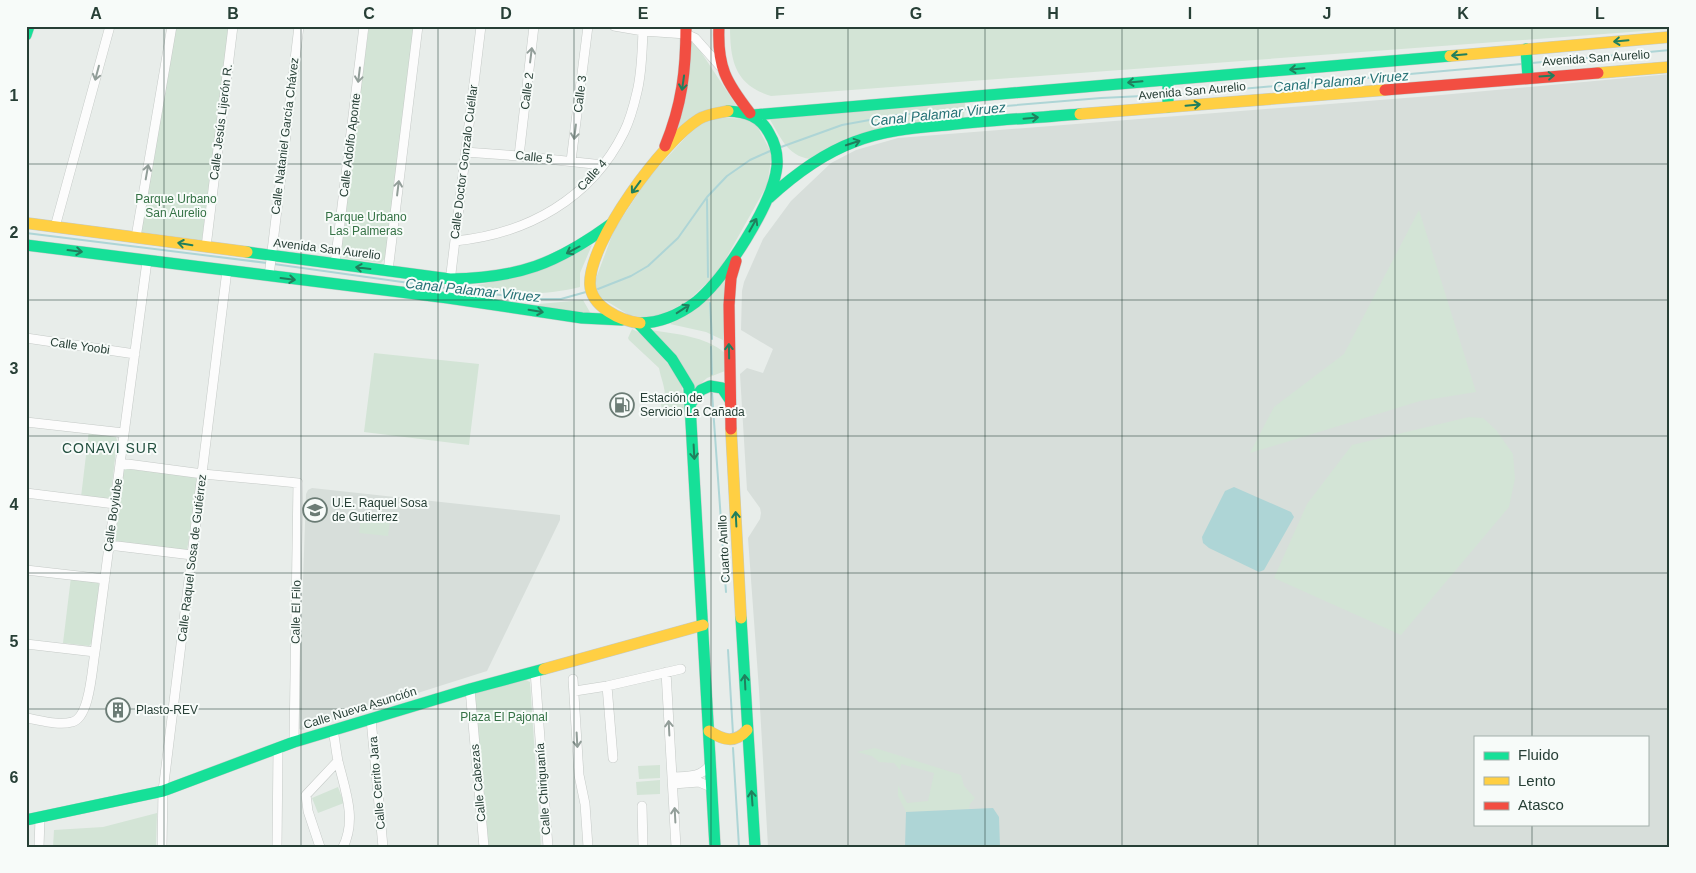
<svg xmlns="http://www.w3.org/2000/svg" width="1696" height="873" viewBox="0 0 1696 873" font-family="Arial,sans-serif">
<rect width="100%" height="100%" fill="#e8edea"/>
<path fill="#d7deda" fill-rule="evenodd" d="M1670 74V847H768L759 690 748 538 760 519 761 513 760 508 747 490 740 374 747 368 763 373 773 349 741 330 742 291 744 282 763 239 791 201 831 163 856 150 898 138 1430 96ZM1475 737H1647V824H1475Z
M312 488 560 515V520L487 671 301 730 298 728 306 494 308 490Z"/>
<path fill="#d3e4d6" d="M176 26H230L202 240 140 232Z
M369 26H414L386 257 381 263 344 258 341 256 339 253Z
M730 26H1670V29L771 96C735 85 730 61 730 26Z
M690 40 699 49 736 105 677 129Z
M965 101 964 120 887 128 810 159C787 156 780 136 769 118Z
M715 117 745 119 757 126 772 154 767 185 719 271 687 302 653 319 629 315 598 296 595 281 614 230 649 177 697 125Z
M1419 210 1476 392 1420 401 1250 453 1274 407 1344 354Z
M592 245 580 273V287C547 295 509 297 477 285L497 281Z
M728 279 723 340 706 332 670 324Z
M583 300 591 314 538 307 539 304Z
M632 329 642 334 681 379 685 412 680 416 668 413 662 409 660 401 665 397C665 386 661 379 659 368L629 340 628 338Z
M651 330C676 334 705 336 725 353V371L707 378 695 389Z
M374 353 479 364 469 445 364 432Z
M1469 417 1483 418 1496 430 1513 454 1515 479 1509 507 1401 635 1274 578 1307 504 1352 445Z
M89 430 115 435 117 440 111 495C106 504 91 499 81 497Z
M127 469 194 476 199 480 187 550 185 552 113 541 122 471Z
M361 517 390 520 388 536 359 533Z
M71 577 98 582 99 585 94 641 89 646 63 643Z
M522 678 530 682 541 847H488L474 692Z
M875 748 961 775 964 786 975 798 970 804 969 809 906 812 898 796V785L907 803 928 801 934 773 901 764 900 770 894 763 879 762 872 756 857 752Z
M660 765V778L639 779 638 766Z
M660 780V794L637 795 636 782Z
M338 787 344 803 318 813 312 798Z
M157 813 156 847H53L54 830 103 827Z"/>
<path fill="#aed5d6" d="M1234 487 1291 512 1294 517 1264 570 1259 572 1209 548 1203 543 1202 537 1225 491Z
M993 808 999 817 1000 847H905L906 812Z"/>
<g fill="none" stroke-linecap="round" stroke-linejoin="round">
<path stroke="#aed5d6" stroke-width="2" d="M1532 63 1670 50
M1173 95 1522 64
M781 147 842 125 897 115 1101 98 1164 95
M707 199 708 277
M26 233 267 263
M274 264 445 288
M452 289 532 299H561L586 292
M598 289 631 276 648 266 678 238 707 197 727 176 750 160 770 151
M710 303 712 339
M711 347 712 374
M712 393 726 592
M728 650 733 734
M733 748 739 847"/>
<g stroke="#c5cac7" stroke-width="10">
<path id="street" d="M614 26 643 31 686 34 695 38 720 66
M465 152 519 156 603 165
M519 156 534 26
M571 161 588 26
M55 227 110 26
M136 237 172 26
M455 241C527 234 591 199 624 132 630 120 634 105 637 92 642 72 642 51 643 31
M206 247 233 26
M335 264 364 26
M388 271 418 26
M269 276 299 26
M448 298 481 26
M26 338 135 354
M26 422 124 433
M120 463 203 474 298 483 294 742
M26 493 115 504
M109 545 192 555
M26 570 105 579
M26 644 95 652
M535 671 548 847
M666 672 676 847
M573 679 579 775 585 804 588 847
M607 686 613 758
M470 689 484 847
M575 691 607 686 681 669
M26 718C40 720 58 726 72 722 90 718 92 668 95 652L147 261
M371 719 383 847
M333 730C335 740 336 751 338 761 345 790 357 819 343 847
M672 777C688 776 700 778 710 765
M673 784 699 782 711 787 712 790
M642 806 643 847
M39 847 40 818
M162 847 163 791 227 270
M277 847 278 749
M320 847 308 811 306 795 338 761"/>
</g>
<g stroke="#c4cac7" stroke-width="12">
<path id="fast" d="M26 35 29 26
M1526 49 1528 77
M1168 80V107
M753 115 1450 56
M769 198C794 175 822 154 854 142 885 130 915 128 948 125 992 120 1036 118 1080 114
M26 245 448 298 582 318 622 320
M247 252 450 279C519 278 556 264 611 224
M638 323 672 359 689 387 715 847
M640 323C661 323 680 314 696 302 725 278 773 204 777 166 778 154 775 143 769 133 760 116 746 112 728 111
M691 403 701 390 710 386 722 388 730 400
M741 618 755 847
M26 820 163 791 294 742 470 689 544 669"/>
</g>
<g stroke="#c4cac7" stroke-width="12">
<path id="slow" d="M1450 56 1670 37
M1598 73 1670 67
M1080 114 1385 90
M26 223 247 252
M640 323C621 321 591 307 590 284 589 241 663 141 699 119 707 114 718 113 728 111
M731 429 741 618
M544 669 703 625
M709 731C723 740 735 744 747 730"/>
</g>
<g stroke="#c4cac7" stroke-width="12">
<path id="jam" d="M719 26C717 67 726 82 750 113
M1385 90 1598 73
M665 146C682 105 686 70 686 26
M731 429 729 305 731 278 736 261"/>
</g>
<use href="#street" stroke="#fcfcfc" stroke-width="9"/>
<use href="#fast" stroke="#16e098" stroke-width="11"/>
<use href="#slow" stroke="#ffcf43" stroke-width="11"/>
<use href="#jam" stroke="#f24e42" stroke-width="11"/>
</g>
<defs><path id="oneway-shaft" d="M-6 0H5M1.5-3L5.5 0L1.5 3" fill="none" stroke-width="1.6" stroke-linecap="round" stroke-linejoin="round" transform="scale(1.25)"/></defs>
<g stroke="#207f5d">
<use href="#oneway-shaft" transform="translate(1621 41) rotate(175)"/>
<use href="#oneway-shaft" transform="translate(1459 55) rotate(175)"/>
<use href="#oneway-shaft" transform="translate(1297 69) rotate(175)"/>
<use href="#oneway-shaft" transform="translate(1547 76) rotate(-4)"/>
<use href="#oneway-shaft" transform="translate(1135 82) rotate(175)"/>
<use href="#oneway-shaft" transform="translate(683 83) rotate(98)"/>
<use href="#oneway-shaft" transform="translate(1193 105) rotate(-5)"/>
<use href="#oneway-shaft" transform="translate(1031 118) rotate(-5)"/>
<use href="#oneway-shaft" transform="translate(853 143) rotate(-18)"/>
<use href="#oneway-shaft" transform="translate(636 187) rotate(126)"/>
<use href="#oneway-shaft" transform="translate(753 225) rotate(-61)"/>
<use href="#oneway-shaft" transform="translate(185 244) rotate(-171)"/>
<use href="#oneway-shaft" transform="translate(573 250) rotate(152)"/>
<use href="#oneway-shaft" transform="translate(75 251) rotate(7)"/>
<use href="#oneway-shaft" transform="translate(363 268) rotate(-173)"/>
<use href="#oneway-shaft" transform="translate(288 279) rotate(7)"/>
<use href="#oneway-shaft" transform="translate(683 309) rotate(-33)"/>
<use href="#oneway-shaft" transform="translate(536 311) rotate(9)"/>
<use href="#oneway-shaft" transform="translate(729 351) rotate(-91)"/>
<use href="#oneway-shaft" transform="translate(694 452) rotate(87)"/>
<use href="#oneway-shaft" transform="translate(736 519) rotate(-93)"/>
<use href="#oneway-shaft" transform="translate(745 682) rotate(-93)"/>
<use href="#oneway-shaft" transform="translate(752 798) rotate(-94)"/>
</g>
<g stroke="#929e99">
<use href="#oneway-shaft" transform="translate(531 55) rotate(-83)"/>
<use href="#oneway-shaft" transform="translate(97 73) rotate(105)"/>
<use href="#oneway-shaft" transform="translate(359 75) rotate(97)"/>
<use href="#oneway-shaft" transform="translate(575 132) rotate(97)"/>
<use href="#oneway-shaft" transform="translate(147 172) rotate(-80)"/>
<use href="#oneway-shaft" transform="translate(398 188) rotate(-83)"/>
<use href="#oneway-shaft" transform="translate(669 728) rotate(-93)"/>
<use href="#oneway-shaft" transform="translate(577 740) rotate(87)"/>
<use href="#oneway-shaft" transform="translate(675 815) rotate(-93)"/>
</g>
<path fill="none" stroke="#273f36" stroke-width="1" stroke-opacity="0.55" d="M164 26V847M301 26V847M438 26V847M574 26V847M711 26V847M848 26V847M985 26V847M1122 26V847M1258 26V847M1395 26V847M1532 26V737M26 164H1670M26 300H1670M26 436H1670M26 573H1670M26 709H1670M1532 824V847"/>
<defs>
<g id="fuel-ring" transform="scale(1.25)"><circle r="9.5" fill="#f7fbf9" stroke="#6b7c75" stroke-width="1.5"/><path d="M-5.5-6h7V0h2V4h1.3V-2.5L3-4.5l.8-.8L6-3V5H2.5V1h-1V6h-7ZM-4.2-4.7v3.2H.2V-4.7Z" fill="#6b7c75"/></g>
<g id="school-ring" transform="scale(1.25)"><circle r="9.5" fill="#f7fbf9" stroke="#6b7c75" stroke-width="1.5"/><path d="M0-5L7-2L0 1L-7-2ZM-4 1L0 2.5L4 1V4Q0 6-4 4Z" fill="#6b7c75"/></g>
<g id="building-ring" transform="scale(1.25)"><circle r="9.5" fill="#f7fbf9" stroke="#6b7c75" stroke-width="1.5"/><path d="M-4-6H4V6H1V3H-1V6H-4ZM-2.5-4.3h1.7v1.8h-1.7ZM.8-4.3h1.7v1.8H.8ZM-2.5-1h1.7V.8h-1.7ZM.8-1h1.7V.8H.8Z" fill="#6b7c75"/></g>
</defs>
<g fill-rule="evenodd">
<use href="#fuel-ring" x="622" y="405"/>
<use href="#school-ring" x="315" y="510"/>
<use href="#building-ring" x="118" y="710"/>
</g>
<g text-anchor="middle" stroke-width="4" stroke-linejoin="round" paint-order="stroke">
<g font-size="12" fill="#273f36" stroke="#f7fbf9">
<text transform="translate(1596 58) rotate(-4)" y="4">Avenida San Aurelio</text>
<text transform="translate(527 91) rotate(-83)" y="4">Calle 2</text>
<text transform="translate(1192 91) rotate(-5)" y="4">Avenida San Aurelio</text>
<text transform="translate(580 94) rotate(-83)" y="4">Calle 3</text>
<text transform="translate(221 122) rotate(-83)" y="4">Calle Jesús Lijerón R.</text>
<text transform="translate(285 136) rotate(-83)" y="4">Calle Nataniel García Chávez</text>
<text transform="translate(350 145) rotate(-83)" y="4">Calle Adolfo Aponte</text>
<text transform="translate(534 157) rotate(6)" y="4">Calle 5</text>
<text transform="translate(464 162) rotate(-83)" y="4">Calle Doctor Gonzalo Cuéllar</text>
<text transform="translate(592 175) rotate(-48)" y="4">Calle 4</text>
<text transform="translate(327 249) rotate(7)" y="4">Avenida San Aurelio</text>
<text transform="translate(80 346) rotate(8)" y="4">Calle Yoobi</text>
<text transform="translate(113 515) rotate(-82)" y="4">Calle Boyiube</text>
<text transform="translate(724 549) rotate(-93)" y="4">Cuarto Anillo</text>
<text transform="translate(192 558) rotate(-83)" y="4">Calle Raquel Sosa de Gutiérrez</text>
<text transform="translate(296 612) rotate(-89)" y="4">Calle El Filo</text>
<text transform="translate(360 708) rotate(-17)" y="4">Calle Nueva Asunción</text>
<text transform="translate(377 783) rotate(-95)" y="4">Calle Cerrito Jara</text>
<text transform="translate(478 783) rotate(-95)" y="4">Calle Cabezas</text>
<text transform="translate(543 789) rotate(-94)" y="4">Calle Chiriguanía</text>
</g>
<g font-size="12" fill="#357245" stroke="#f7fbf9">
<text x="176" y="203">Parque Urbano<tspan x="176" dy="14">San Aurelio</tspan></text>
<text x="366" y="221">Parque Urbano<tspan x="366" dy="14">Las Palmeras</tspan></text>
<text x="504" y="721">Plaza El Pajonal</text>
</g>
<g font-size="12" fill="#273f36" stroke="#f7fbf9" text-anchor="start">
<text x="640" y="402">Estación de<tspan x="640" dy="14">Servicio La Cañada</tspan></text>
<text x="332" y="507">U.E. Raquel Sosa<tspan x="332" dy="14">de Gutierrez</tspan></text>
<text x="136" y="714">Plasto-REV</text>
</g>
<g font-size="14" font-style="italic" fill="#267276" stroke="#f7fbf9">
<text transform="translate(1341 81) rotate(-5)" y="5">Canal Palamar Viruez</text>
<text transform="translate(938 114) rotate(-6)" y="5">Canal Palamar Viruez</text>
<text transform="translate(473 290) rotate(6)" y="5">Canal Palamar Viruez</text>
</g>
<g font-size="14" letter-spacing="1" fill="#245040" stroke="#f7fbf9">
<text x="110" y="453">CONAVI SUR</text>
</g>
</g>
<rect width="1696" height="873" fill="none" stroke="#f7fbf9" stroke-width="55"/>
<rect x="1474" y="736" width="175" height="90" fill="#f7fbf9" stroke="#a4b0ab"/>
<rect x="1484" y="752" width="25" height="8" fill="#16e098" stroke="#a4b0ab"/>
<text x="1518" y="760" font-size="15" fill="#273f36">Fluido</text>
<rect x="1484" y="777" width="25" height="8" fill="#ffcf43" stroke="#a4b0ab"/>
<text x="1518" y="786" font-size="15" fill="#273f36">Lento</text>
<rect x="1484" y="802" width="25" height="8" fill="#f24e42" stroke="#a4b0ab"/>
<text x="1518" y="810" font-size="15" fill="#273f36">Atasco</text>
<rect x="28" y="28" width="1640" height="818" fill="none" stroke="#273f36" stroke-width="2"/>
<g font-size="16" text-anchor="middle" font-weight="bold" fill="#273f36">
<text x="96" y="19">A</text>
<text x="233" y="19">B</text>
<text x="369" y="19">C</text>
<text x="506" y="19">D</text>
<text x="643" y="19">E</text>
<text x="780" y="19">F</text>
<text x="916" y="19">G</text>
<text x="1053" y="19">H</text>
<text x="1190" y="19">I</text>
<text x="1327" y="19">J</text>
<text x="1463" y="19">K</text>
<text x="1600" y="19">L</text>
<text x="14" y="101">1</text>
<text x="14" y="238">2</text>
<text x="14" y="374">3</text>
<text x="14" y="510">4</text>
<text x="14" y="647">5</text>
<text x="14" y="783">6</text>
</g>
</svg>
